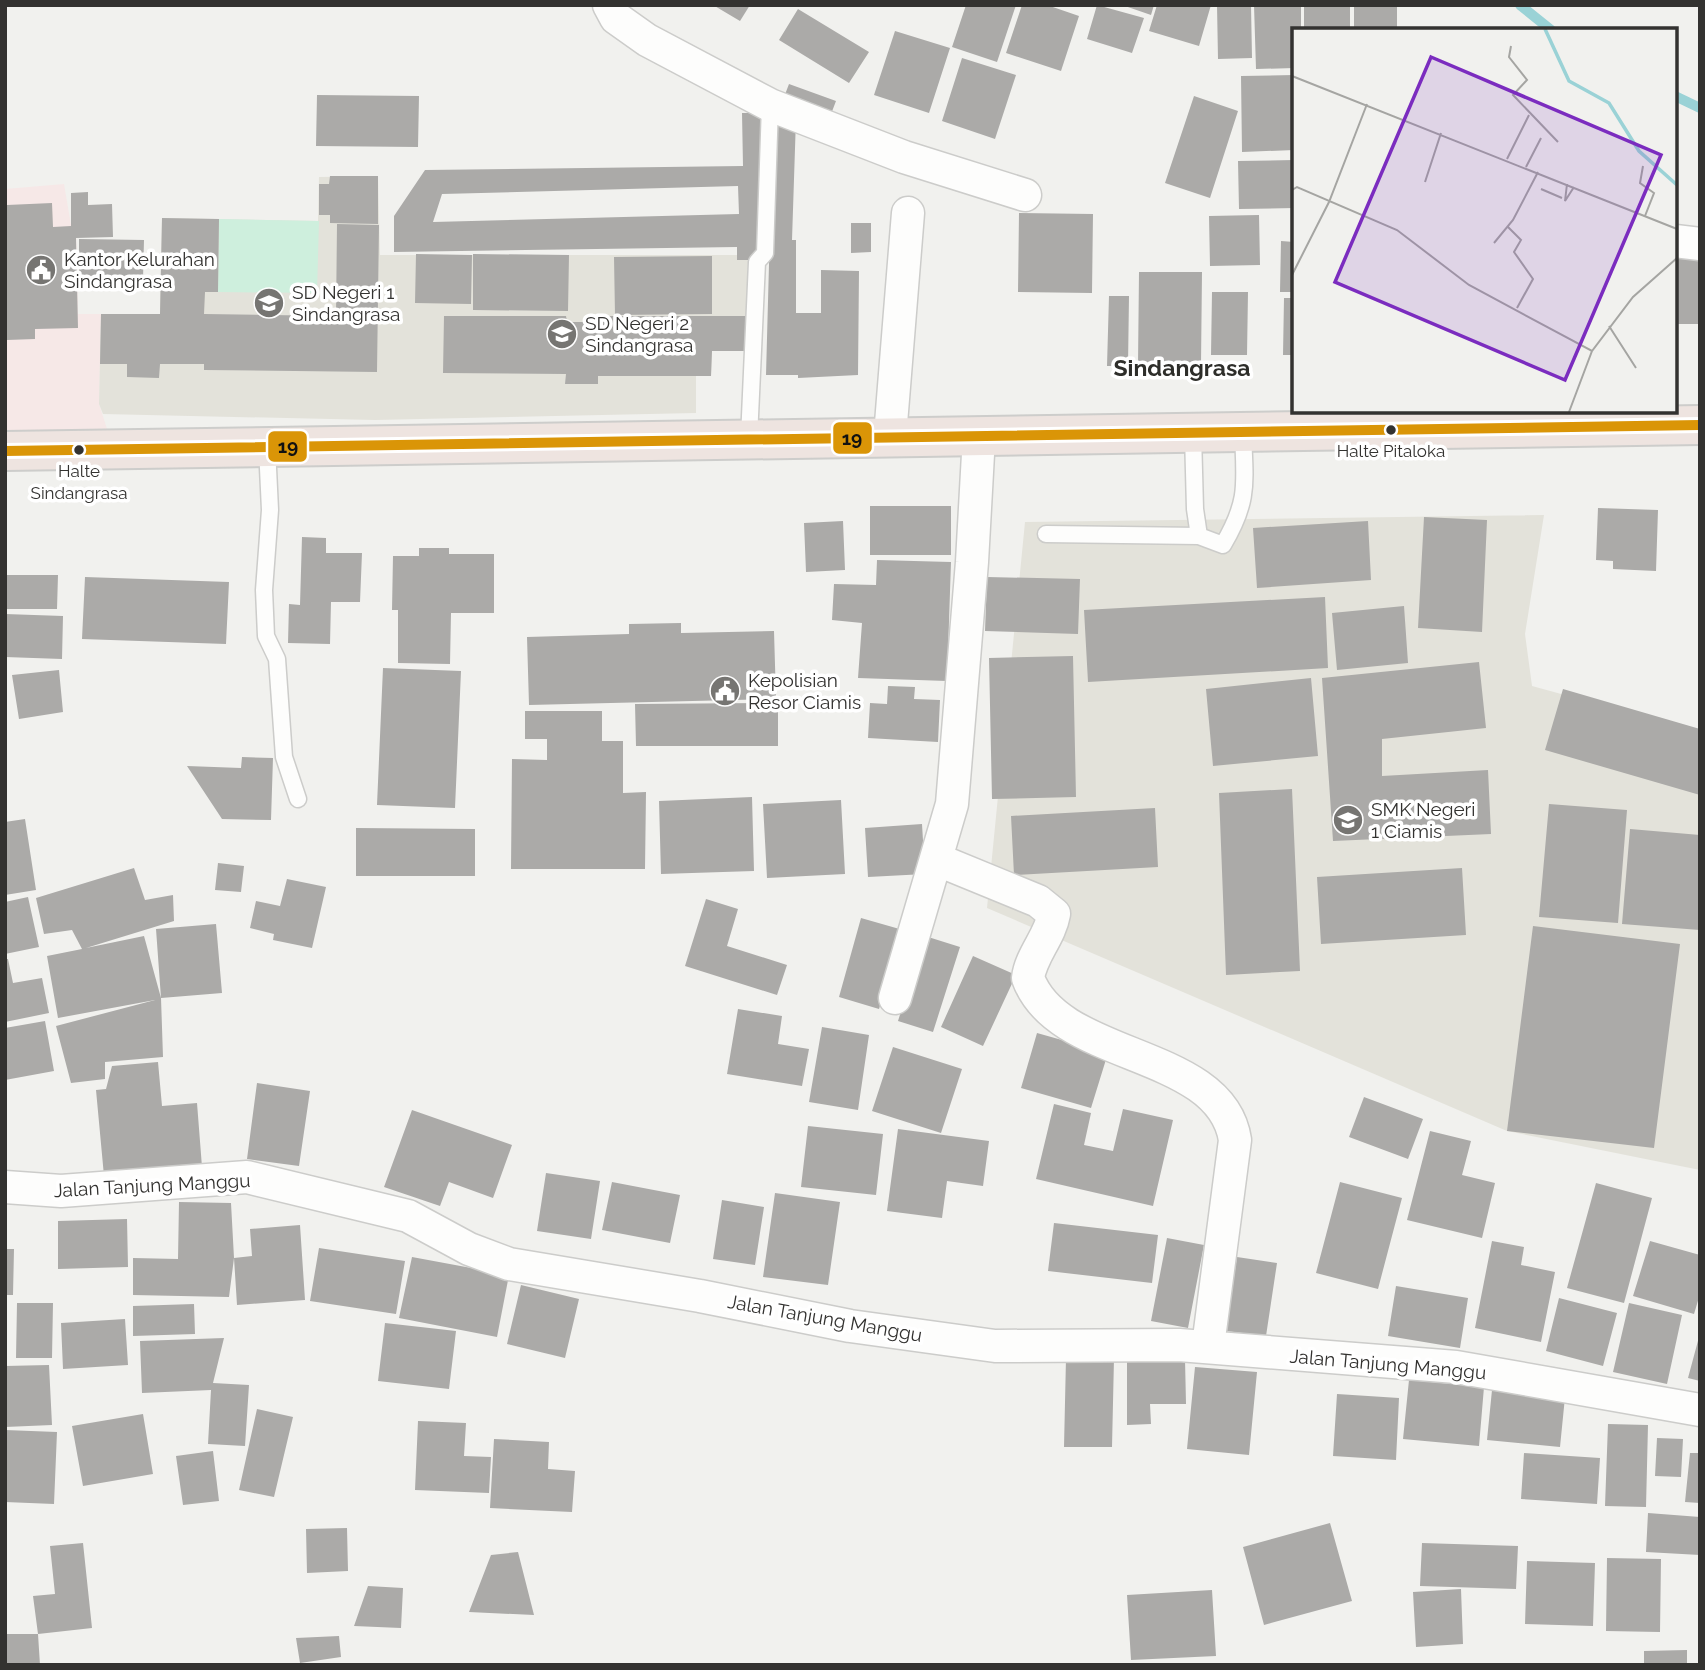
<svg xmlns="http://www.w3.org/2000/svg" width="1705" height="1670" viewBox="0 0 1705 1670" font-family="Raleway,sans-serif">
<rect width="100%" height="100%" fill="#f1f1ee"/>
<path fill="#f6e8e7" d="M64 184 71 225 76 226 78 314H101L99 404 107 429 5 432V189Z"/>
<path fill="#e3e2da" d="M378 176 380 255H737V260H748L746 351H712L711 376H696V413L375 420 103 414 99 404 101 314H160L162 218 318 221 319 177Z
M1544 515 1525 634 1532 686 1700 732V1170L1507 1131 987 908 1025 522Z"/>
<path fill="#ceefdd" d="M219 219 319 221 317 293 218 292Z"/>
<g fill="none" stroke-linecap="round" stroke-linejoin="round">
<path stroke="#9ad2d6" stroke-width="10" d="M1520 5 1551 30
M1675 96 1700 108"/>
</g>
<path fill="#abaaa8" fill-rule="evenodd" d="M713 5H750L740 21Z
M966 5H1016L997 62 952 47Z
M1022 5H1047L1079 16 1061 71 1006 53Z
M1097 5 1144 18 1132 53 1087 39Z
M1122 5H1154L1151 15Z
M1157 5H1211L1199 46 1149 31Z
M1217 5H1251L1252 58 1218 59Z
M1254 5H1301V30H1294V68L1256 69Z
M1304 5H1350V30H1304Z
M1354 5H1397V30H1354Z
M798 9 869 52 849 83 779 40Z
M895 31 950 48 929 113 874 95Z
M962 58 1016 75 995 139 942 121Z
M1294 75V150L1242 152 1241 76Z
M789 84 836 101 828 122 781 105Z
M317 95 419 96 418 147 316 146Z
M1194 96 1238 111 1210 198 1165 183Z
M742 113H760L766 260H737V247L394 252V216L425 170 743 166ZM738 186 739 214 433 222 442 194Z
M773 117 796 118 792 240H796V313H821V270L859 271 858 375 798 378V375H766Z
M1294 160V208L1239 209 1238 161Z
M330 176H378V224L330 223V215H319V184H329Z
M88 192V205L112 204 113 237 76 238 78 328 35 329V339L7 340V205L52 203 53 227 71 226V193Z
M1019 213 1093 214 1092 293 1018 292Z
M1259 215 1260 265 1210 266 1209 216Z
M162 218 219 219 218 292H205L204 314 336 316 337 224 379 225 377 372 204 370V364H160L159 378 127 377V364H100L101 314H160Z
M851 223H871V252L851 253Z
M79 239 144 240 143 279 79 278Z
M1281 241 1294 242V292H1280Z
M1675 253H1700V324H1675Z
M416 254 472 255 471 304 415 303Z
M473 254 569 255 568 311 473 310Z
M712 256V314L615 315 614 257Z
M1139 272H1202L1201 364H1138Z
M1212 292H1248L1247 355H1211Z
M1109 296H1129L1128 366H1107Z
M1284 298H1294V355H1283Z
M444 316H566L567 322H597V316H746V351H712L711 376H598V384H565L566 374 443 373Z
M870 506H951V555H870Z
M1598 508 1658 510 1656 571 1613 569V561L1596 560Z
M1424 517 1487 520 1482 632 1418 628Z
M843 521 845 570 806 572 804 523Z
M1368 521 1371 580 1257 588 1253 528Z
M302 537 326 538V553H362L360 602H331L330 644 288 643 289 604 300 605Z
M419 548H449V554H494V613H451L450 664 398 663V610H392L393 556H419Z
M877 560 951 562 947 681 858 678 862 623 832 620 834 584 876 585Z
M5 575H58L57 609H5Z
M85 577 229 582 226 644 82 639Z
M987 577 1080 579 1078 634 985 631Z
M1325 597 1328 668 1088 682 1084 610Z
M1404 606 1408 663 1337 670 1332 613Z
M5 614 63 616 62 659 5 657Z
M681 623V633L774 631 776 699 529 705 527 637 629 634V624Z
M1073 656 1076 797 992 799 989 658Z
M1479 662 1486 728 1382 739V776L1488 770 1491 834 1333 841 1322 678Z
M383 668 461 671 455 808 377 805Z
M59 670 63 712 19 719 12 675Z
M1311 678 1318 756 1213 766 1206 689Z
M888 686 915 687 914 699 940 700 938 742 868 738 870 703 887 704Z
M1563 689 1700 729V795L1545 750Z
M778 703V746H636L635 704Z
M525 711H602V741H623V793L646 792 645 869H511L512 759 547 760V739H525Z
M242 757 273 758 271 820 222 819 187 766 241 768Z
M1292 789 1300 971 1226 975 1219 793Z
M752 797 754 871 661 874 659 801Z
M841 800 845 874 767 878 763 804Z
M1549 804 1627 810 1618 923 1539 917Z
M1155 808 1158 867 1014 875 1011 816Z
M25 819 36 890 5 895V822Z
M922 824 925 874 868 877 865 828Z
M356 828 475 829V876H356Z
M1630 829 1700 835V930L1622 924Z
M218 863 244 866 241 892 215 890Z
M134 868 145 900 173 895 174 921 86 948 144 936 161 998 163 1057 105 1062V1079L71 1083 56 1026 155 1000 58 1018 47 956 82 949 72 930 44 934 36 898Z
M1462 868 1466 935 1321 944 1317 877Z
M287 879 326 887 312 948 273 940 274 934 250 928 256 901 280 906Z
M28 897 39 947 5 954V902Z
M706 899 738 909 727 946 787 965 777 995 685 966Z
M861 918 903 930 879 1009 839 997Z
M216 924 222 993 161 998 156 929Z
M1533 926 1680 944 1654 1148 1507 1131Z
M925 936 960 947 933 1032 898 1021Z
M973 956 1016 975 983 1046 941 1027Z
M5 959H8L13 983 42 978 49 1013 5 1022Z
M738 1009 782 1016 778 1044 809 1049 802 1086 727 1074Z
M45 1021 54 1071 5 1080V1028Z
M822 1027 869 1035 858 1110 809 1102Z
M1037 1033 1108 1053 1091 1108 1021 1088Z
M893 1047 962 1069 941 1133 872 1111Z
M158 1062 162 1106 197 1103 202 1167 104 1176 96 1090 106 1089 112 1066Z
M257 1083 310 1091 299 1166 247 1159Z
M1364 1097 1423 1119 1408 1159 1349 1137Z
M1054 1104 1091 1113 1084 1145 1113 1151 1123 1109 1173 1120 1153 1206 1036 1179Z
M412 1110 512 1145 493 1198 449 1182 440 1206 384 1187Z
M808 1126 883 1134 876 1195 801 1187Z
M898 1129 989 1141 983 1186 947 1181 942 1218 887 1211Z
M1430 1131 1471 1141 1462 1175 1495 1183 1482 1238 1407 1220Z
M546 1173 600 1181 591 1239 537 1231Z
M612 1182 680 1195 670 1243 602 1230Z
M1340 1182 1402 1198 1378 1289 1316 1273Z
M1596 1183 1652 1198 1624 1303 1567 1288Z
M775 1193 840 1202 828 1285 763 1277Z
M722 1200 764 1207 755 1265 713 1259Z
M179 1202 231 1203 234 1258 252 1256 250 1229 300 1225 305 1300 237 1305 234 1258 229 1297 133 1295V1258L178 1259Z
M127 1219 128 1267 58 1269V1221Z
M1054 1223 1158 1235 1152 1283 1048 1271Z
M1167 1238 1204 1245 1188 1328 1151 1321Z
M1492 1241 1524 1247 1521 1265 1555 1272 1541 1342 1475 1328Z
M1650 1241 1700 1255V1294L1694 1314 1633 1296Z
M319 1248 405 1261 396 1314 310 1301Z
M5 1249H14L13 1295H5Z
M412 1257 509 1275 497 1337 399 1318Z
M1237 1257 1277 1263 1266 1336 1226 1331Z
M521 1285 579 1299 565 1358 507 1344Z
M1396 1286 1468 1298 1460 1348 1388 1336Z
M1559 1298 1617 1313 1603 1366 1546 1351Z
M17 1303H53L52 1358H16Z
M1629 1303 1682 1315 1667 1384 1613 1372Z
M194 1304 195 1334 133 1336V1306Z
M125 1319 128 1365 63 1369 61 1323Z
M385 1323 456 1331 449 1389 378 1381Z
M1699 1337H1700V1381L1688 1378Z
M224 1338 213 1383 249 1385 245 1446 208 1444 211 1390 142 1393 140 1341Z
M1066 1358H1114L1112 1447H1064Z
M1185 1359 1186 1404H1150L1151 1424 1127 1425V1360Z
M49 1365 52 1425 5 1427V1366Z
M1195 1367 1257 1372 1249 1455 1187 1449Z
M1409 1380 1484 1387 1479 1446 1403 1439Z
M1492 1390 1565 1397 1560 1447 1487 1440Z
M1337 1394 1399 1398 1396 1460 1333 1456Z
M257 1409 293 1417 274 1497 239 1490Z
M143 1414 153 1474 83 1486 72 1426Z
M418 1421 466 1423 464 1456 491 1457 489 1493 415 1490Z
M1608 1424 1648 1425 1646 1507 1605 1506Z
M5 1430 57 1432 54 1504 5 1502Z
M1657 1438 1683 1439 1681 1477 1655 1476Z
M494 1439 549 1442 548 1469 575 1471 572 1512 490 1508Z
M213 1451 219 1501 183 1505 176 1456Z
M1524 1453 1600 1458 1597 1504 1521 1499Z
M1690 1453H1700V1503L1685 1502Z
M1648 1513 1700 1517V1555L1646 1552Z
M1330 1523 1352 1601 1264 1625 1243 1547Z
M347 1528 348 1571 307 1573 306 1529Z
M83 1543 92 1628 38 1634 33 1596 55 1594 50 1546Z
M1422 1543 1518 1546 1516 1589 1420 1586Z
M518 1552 534 1615 469 1612 491 1555Z
M1607 1558 1661 1559 1660 1632 1606 1631Z
M1527 1561 1595 1563 1593 1626 1525 1624Z
M368 1586 403 1588 401 1628 354 1626Z
M1461 1589 1463 1644 1416 1647 1413 1592Z
M1212 1590 1216 1656 1131 1660 1127 1595Z
M5 1634H38L40 1665H5Z
M339 1636 341 1657 300 1663 296 1638Z
M1687 1650V1665H1644V1651Z"/>
<g fill="none" stroke-linecap="round" stroke-linejoin="round">
<g stroke="#ccccca" stroke-width="19">
<path id="service" d="M1193 434 1195 509 1199 536 1223 545C1249 501 1245 484 1243 434
M749 438 757 262 765 253 770 105
M267 447 270 510 264 590 266 636 277 659 284 757 298 799
M1046 534 1199 536"/>
</g>
<g stroke="#ccccca" stroke-width="35">
<path id="minor" d="M609 5 616 18 647 40 770 105 904 157 1025 195
M1675 241 1700 244
M890 436 908 213
M938 860 1038 901 1054 914C1050 937 1031 955 1028 978 1058 1062 1221 1048 1235 1140L1208 1346
M895 998 952 804 972 562 979 436
M5 1187 61 1191 247 1177 408 1216 469 1249 509 1264 700 1296 850 1326 995 1346 1179 1345 1456 1367 1700 1410"/>
</g>
<g stroke="#cdcdcb" stroke-width="42">
<path id="trunk" d="M5 451 1700 425"/>
</g>
<use href="#service" stroke="#fdfdfc" stroke-width="16"/>
<use href="#minor" stroke="#fdfdfc" stroke-width="32"/>
<use href="#trunk" stroke="#eee4e0" stroke-width="38"/>
<g stroke="#fff" stroke-width="16">
<path id="bus-1" d="M5 451 1700 425"/>
</g>
<use href="#bus-1" stroke="#da9507" stroke-width="10"/>
</g>
<defs>
<g id="civic-disc" transform="scale(1.575)"><circle r="9.5" fill="#767572" stroke="#fff"/><path d="M-.6-6.5H3V-4.5H.6V-3L4-1V1h2V6H-6V1h2V-1L-.6-3ZM-1.2 2.5V6h2.4V2.5Z" fill="#fff"/></g>
<g id="school-disc" transform="scale(1.575)"><circle r="9.5" fill="#767572" stroke="#fff"/><path d="M0-5L7-2L0 1L-7-2ZM-4 1L0 2.5L4 1V4Q0 6-4 4Z" fill="#fff"/></g>
</defs>
<g fill-rule="evenodd">
<use href="#civic-disc" x="41" y="270"/>
<use href="#school-disc" x="269" y="303"/>
<use href="#school-disc" x="562" y="334"/>
<use href="#civic-disc" x="725" y="691"/>
<use href="#school-disc" x="1348" y="820"/>
</g>
<g fill="#333230" stroke="#fff" stroke-width="2.5">
<circle cx="1391" cy="430" r="6"/>
<circle cx="79" cy="450" r="6"/>
</g>
<g text-anchor="middle" stroke-width="7" stroke-linejoin="round" paint-order="stroke">
<g font-size="17" fill="#333230" stroke="#fff">
<text x="1391" y="457">Halte Pitaloka</text>
<text x="79" y="477">Halte<tspan x="79" dy="22">Sindangrasa</tspan></text>
</g>
<g font-size="19" fill="#333230" stroke="#fff" text-anchor="start">
<text x="64" y="266">Kantor Kelurahan<tspan x="64" dy="22">Sindangrasa</tspan></text>
<text x="292" y="299">SD Negeri 1<tspan x="292" dy="22">Sindangrasa</tspan></text>
<text x="585" y="330">SD Negeri 2<tspan x="585" dy="22">Sindangrasa</tspan></text>
<text x="748" y="687">Kepolisian<tspan x="748" dy="22">Resor Ciamis</tspan></text>
<text x="1371" y="816">SMK Negeri<tspan x="1371" dy="22">1 Ciamis</tspan></text>
</g>
<g font-size="19" fill="#333230" stroke="#fff">
<text transform="translate(152 1185) rotate(-3)" y="7">Jalan Tanjung Manggu</text>
<text transform="translate(825 1318) rotate(10)" y="7">Jalan Tanjung Manggu</text>
<text transform="translate(1388 1364) rotate(5)" y="7">Jalan Tanjung Manggu</text>
</g>
<g font-size="23" font-weight="bold" fill="#2e2e2a" stroke="#fff">
<text x="1182" y="376">Sindangrasa</text>
</g>
</g>
<g transform="translate(1292 28)">
<rect width="385" height="385" fill="#f1f1ee"/>
<path fill="none" stroke="#9ad2d6" stroke-width="3.5" d="M253 1 277 53 317 75 347 123 385 157"/>
<path fill="none" stroke="#a5a5a2" stroke-width="2" d="M219 18 217 29 235 52 221 67 266 114M0 48 385 201M215 131 237 87M351 138 348 155 362 165 353 188M234 139 249 110M133 154 149 105M275 156 273 173 282 159M249 161 270 170M0 162 5 159 105 202 177 257 300 323 341 269 385 230M216 199 229 212 222 224 241 251 225 280M202 215 221 192 246 144M0 247 37 174 75 76M317 298 344 340M277 384 300 323"/>
<path fill="#7b2cbf" fill-opacity="0.15" stroke="#7b2cbf" stroke-width="3.5" d="M139 29 369 127 273 352 43 254Z"/>
<rect width="385" height="385" fill="none" stroke="#333230" stroke-width="3.5"/>
</g>
<g stroke="#fff" stroke-width="2.5">
<rect x="832" y="421" width="41" height="34" rx="7" fill="#da9507"/>
<rect x="267" y="430" width="41" height="33" rx="7" fill="#da9507"/>
</g>
<g font-size="19" text-anchor="middle" font-weight="bold" fill="#111">
<text x="852" y="445">19</text>
<text x="288" y="453">19</text>
</g>
<rect width="1705" height="1670" fill="none" stroke="#333230" stroke-width="14"/>
</svg>
